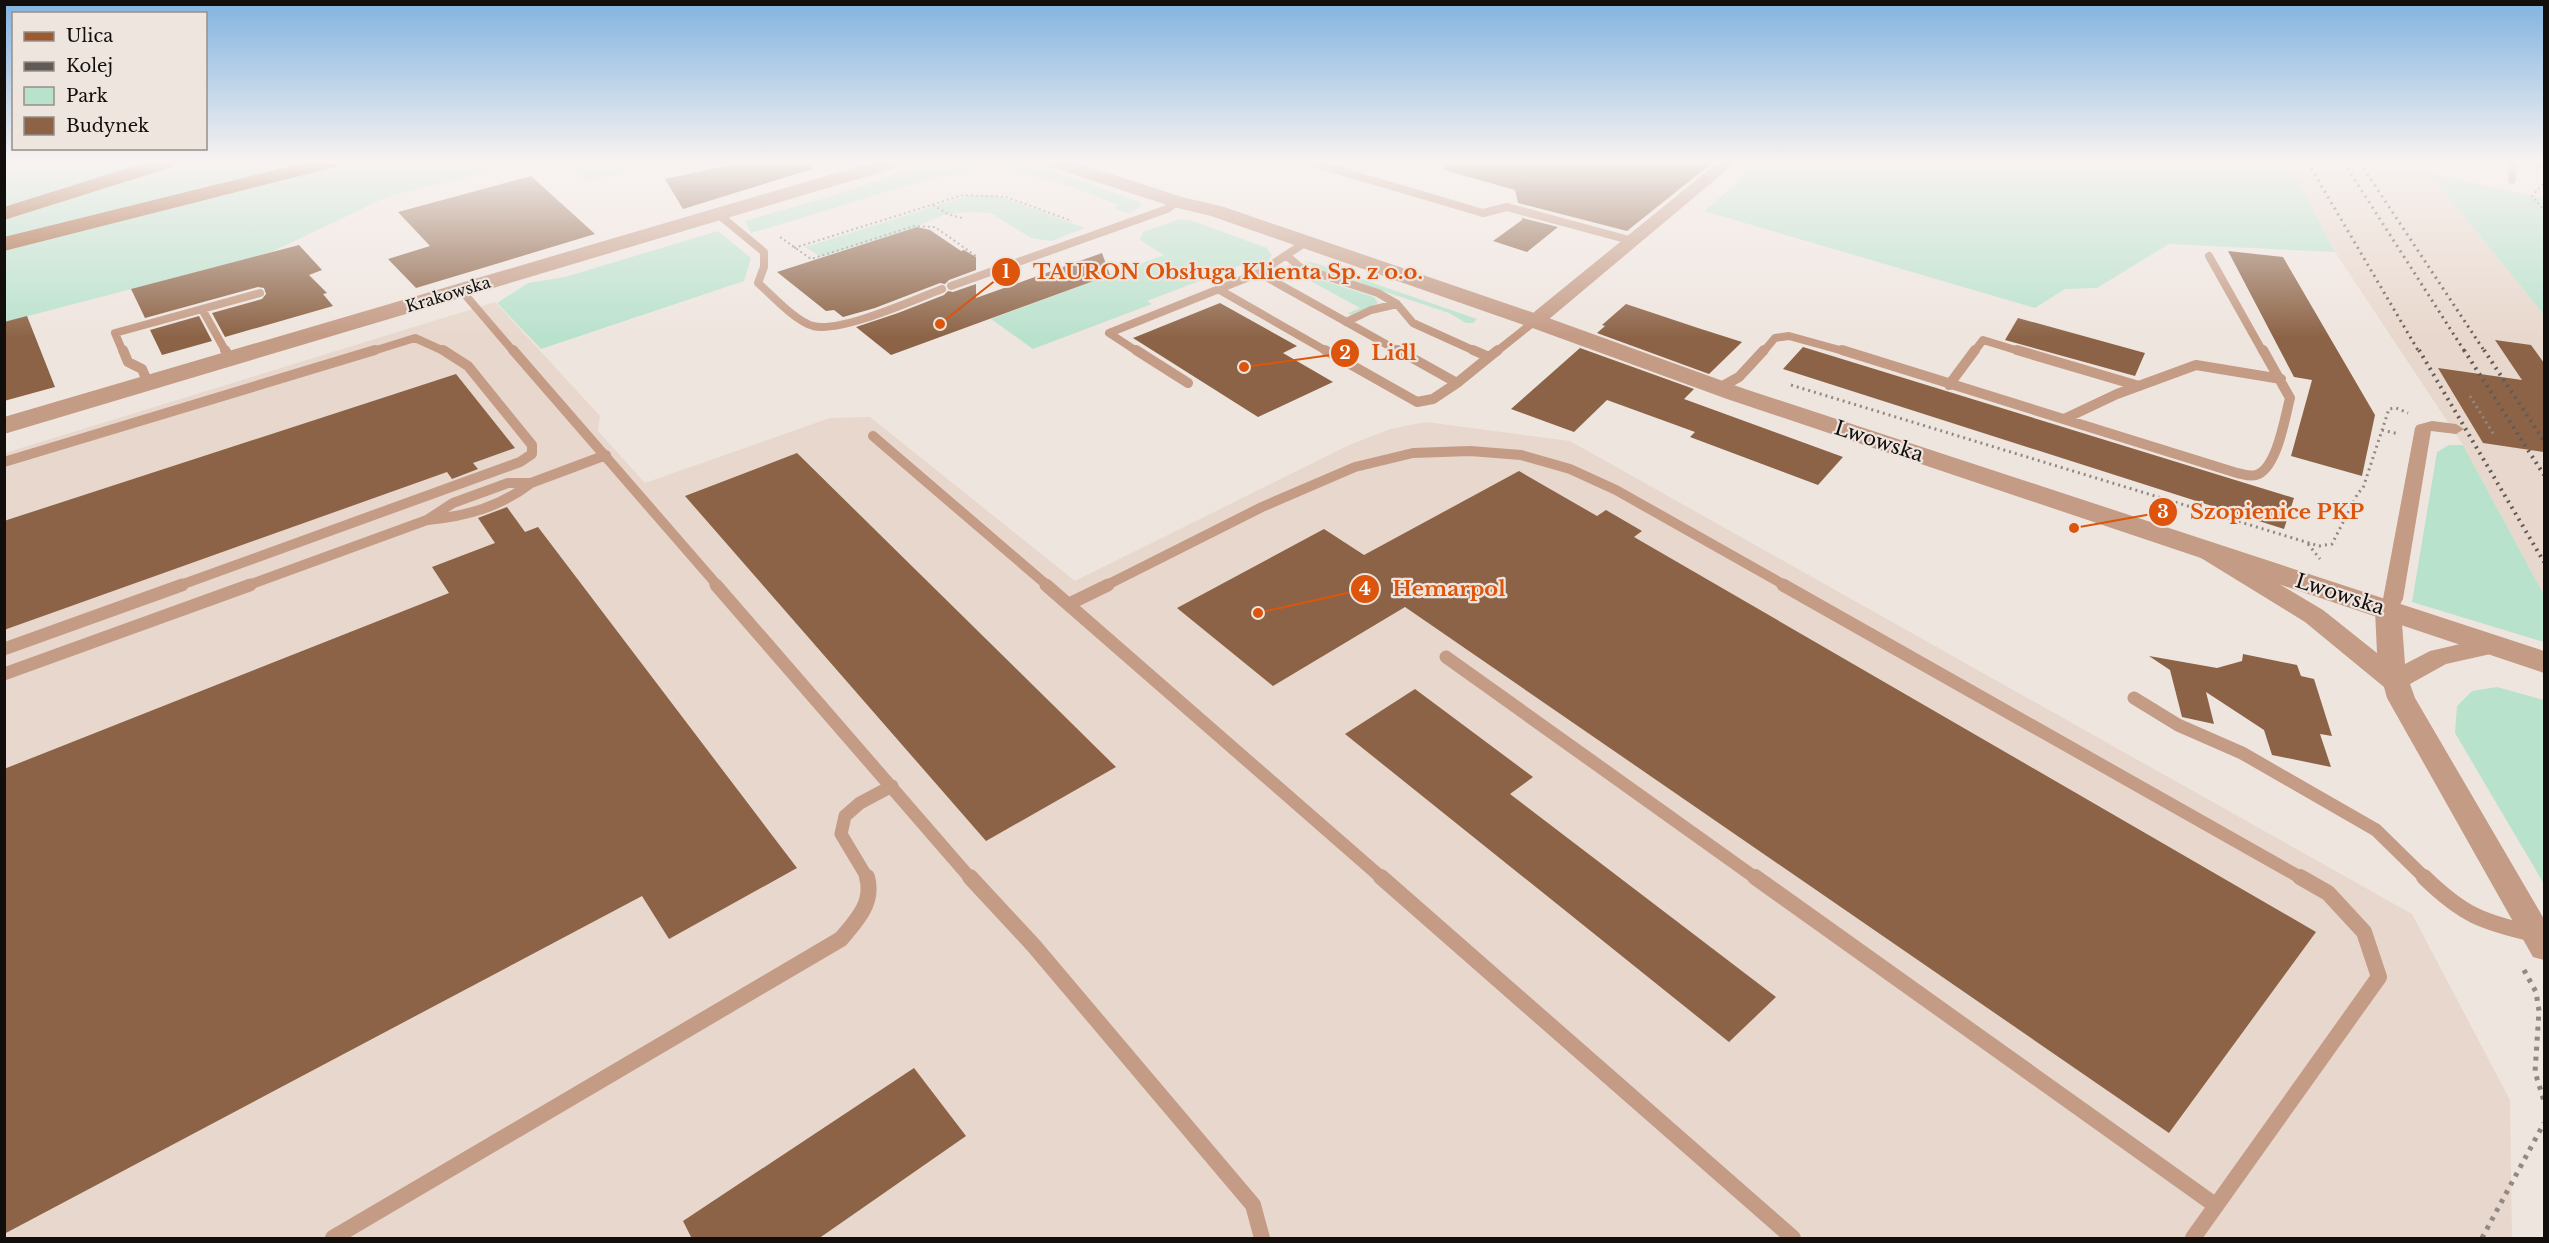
<svg xmlns="http://www.w3.org/2000/svg" width="2549" height="1243" viewBox="0 0 2549 1243" font-family="'Libre Baskerville',serif">
<rect width="100%" height="100%" fill="#efe5df"/>
<path fill="#e8d7cc" d="M2289 163H2421L2544 315V595L2463 445 2335 252Z
M495 302 600 416 598 431 645 483 830 418 870 417 1075 581 1347 446 1390 429 1426 422 1570 441 2412 914 2510 1100 2512 1238H5V453Z"/>
<path fill="#b9e2cd" d="M15 163H145L5 210 4 167Z
M188 163H311L5 239V218L162 168H170Z
M344 163H522L387 197 269 253 5 322V248Z
M565 163H661L589 181Z
M931 163H1028L1138 201 1142 206 1129 213 1114 209 1119 205C1083 192 1045 174 1006 171 960 168 916 183 873 196 832 209 791 221 751 233L745 221 832 196Z
M1760 163H2289L2335 252 2169 244 2097 288 2065 289 2035 308 1704 211Z
M2429 173 2544 199V315Z
M988 195 1005 198 1085 228 1051 241 1031 238 991 213 967 212 942 215 914 228 821 257 805 247 968 196Z
M1180 219 1193 221 1267 248 1272 255 1266 263 1253 271 1241 265 1147 301 1152 304 1033 349 991 319 1164 255 1140 240 1143 232Z
M718 231 751 258 744 281 541 349 497 303 528 283 565 277Z
M1304 261 1315 263 1477 319 1473 323H1466L1449 313 1323 271Z
M1292 274H1303L1374 297 1378 303 1351 315 1348 313 1360 308 1303 277 1291 282 1288 278Z
M2449 445H2463L2544 595V642L2412 602 2437 452Z
M2497 687 2544 700V884L2455 733 2457 706 2472 691Z"/>
<path fill="#8c6346" d="M739 163H811L812 169 683 209 665 179Z
M1445 163H1712L1627 231 1518 203 1515 190 1444 170Z
M531 176 595 234 416 288 388 259 430 246 398 212Z
M1522 218 1558 227 1527 252 1493 241 1522 220Z
M917 227 930 230 961 251 964 250 976 257V270L949 280 945 284 940 283 875 308 843 317 834 310 826 311 777 272Z
M299 245 322 270 309 275 327 293 323 294 333 306 225 337 212 313 262 299 266 294 264 288 258 287 145 318 131 289Z
M2228 251 2283 257 2375 415 2362 476 2291 456 2312 380 2294 377Z
M1102 253 1110 275 891 355 856 327 898 313 944 295 948 291 953 292 976 284V298Z
M1220 303 1297 346 1283 353 1333 382 1258 417 1133 338Z
M1626 304 1698 328 1742 342 1709 374 1597 333 1605 326 1602 325Z
M27 316 55 387 4 401V322Z
M199 316 212 341 162 355 150 330Z
M2018 318 2145 353 2135 376 2005 340Z
M2495 340 2531 345 2544 363V452L2483 443 2438 368 2522 380Z
M1803 347 2294 498 2284 529 1783 369Z
M1580 348 1694 389 1684 399 1843 457 1818 485 1690 437 1695 432 1607 400 1574 432 1511 409Z
M456 374 515 448 473 463 478 469 452 479 447 472 4 630V521Z
M797 453 1116 767 986 841 685 496Z
M1519 471 1597 516 1606 510 1642 531 1634 537 2316 932 2169 1133 1405 607 1273 686 1177 608 1324 529 1364 555Z
M507 507 525 532 538 527 797 868 669 939 642 896 4 1234V769L449 593 432 567 495 543 478 518Z
M2243 654 2297 665 2301 676 2314 679 2332 736 2320 734 2331 767 2272 755 2264 730 2206 692 2214 724 2182 717 2170 670 2149 656 2217 668 2242 661Z
M1415 689 1533 777 1510 794 1776 997 1729 1042 1345 734Z
M914 1068 966 1136 818 1239H692L683 1221Z"/>
<g fill="none" stroke-linecap="round" stroke-linejoin="round">
<path stroke="#908985" stroke-width="2" stroke-dasharray="2 3" stroke-linecap="butt" d="M2543 184 2532 196 2544 210
M933 205 950 215 962 218
M780 237 811 259 914 226 935 227 976 256
M794 248 963 195 1006 197 1072 221"/>
<path stroke="#908985" stroke-width="3" stroke-dasharray="2 4" stroke-linecap="butt" d="M1791 385 2319 546 2332 544 2358 493 2363 488 2389 409 2396 408 2408 413
M2470 396 2494 435
M2382 430 2399 434
M2308 544 2320 559"/>
<path stroke="#908985" stroke-width="5" stroke-dasharray="4 6" stroke-linecap="butt" d="M2524 970 2536 992 2539 1011 2535 1072 2544 1101
M2482 1238 2544 1123"/>
<path stroke="#c49b85" stroke-width="8" d="M1313 163 1483 213 1507 207 1633 241
M2536 163 2544 165
M2512 180 2513 163
M718 214 764 252V267L758 283C772 295 795 321 813 326 841 333 913 300 942 289
M1306 242 1259 273 1400 352
M1287 256 1301 268 1378 293 1397 304 1413 323 1477 352
M2209 256 2263 352
M1268 277 1301 268
M951 286 1167 209 1177 202
M1218 289 1328 352
M461 290 514 352
M202 309 226 352
M1346 322 1371 310 1397 304
M123 352 115 333 260 293
M370 352 415 338 446 352
M1138 352 1109 333 1259 273
M1496 352 1535 321
M1763 352 1775 338 1789 336 1847 352
M1974 352 1983 340 2022 352"/>
<path stroke="#c49b85" stroke-width="10" d="M123 350 128 362 142 369 148 383
M225 350 230 359
M513 350 718 586
M1136 350 1188 383
M1325 350 1417 402 1433 399 1457 383 1398 350
M1842 350 2237 473C2243 474 2250 477 2256 475 2277 469 2285 417 2290 398L2263 350
M2017 350 2139 386
M1489 357 1498 350
M1457 383 1489 357 1473 350
M1949 385 1975 350
M1719 388 1739 377 1764 350
M2064 419 2117 394 2196 365 2281 379
M873 436 1048 586
M4 462 375 350
M428 520C467 516 500 507 531 483
M178 586 520 462 532 454V445L468 366 443 350
M246 586 427 520 453 503 508 483H531L606 455
M1105 586 1262 507 1355 467 1413 453 1470 451 1521 455 1570 469 1616 490 1786 586"/>
<path stroke="#c49b85" stroke-width="13" d="M716 585 971 879
M1046 585 1383 879
M1783 585 2303 879
M1069 604 1108 585
M4 649 182 585
M1446 657 1757 879
M4 674 250 585
M2134 698 2178 725 2242 753 2376 830 2426 879
M868 879 841 834 845 816 860 803 892 786"/>
<path stroke="#c49b85" stroke-width="16" d="M970 877 1034 946 1253 1205 1262 1238
M1381 877 1793 1238
M1755 877 2215 1205
M2424 877C2463 915 2482 922 2534 934
M333 1238 841 939C857 920 874 903 867 877
M2193 1238 2379 977 2364 932 2328 893 2300 877"/>
<path fill="#c49b85" fill-rule="evenodd" d="M2432 421 2456 424 2464 429 2456 434 2431 431 2403 599 2395 614 2388 616 2381 614 2378 610 2383 599 2415 428 2417 425Z"/>
<path fill="#c49b85" fill-rule="evenodd" d="M1717 163H1735L1542 325H1528L1525 321 1528 317Z
M2210 546 2219 548 2323 610 2377 653 2375 610 2379 604 2388 602 2397 604 2401 610 2405 664 2430 651 2495 636 2504 639 2508 645 2504 651 2446 664 2410 684 2415 698 2544 919V960L2533 957 2387 698 2384 687 2305 622 2201 558 2198 553 2201 548Z"/>
<path fill="#c49b85" fill-rule="evenodd" d="M870 163H901L898 167 4 434V417Z
M1048 163H1077L1182 197 1224 207 1543 316 1745 389 2544 651V673L1727 399 1527 326 1211 216 1170 206 1051 167Z"/>
<path fill="#9f592e" fill-rule="evenodd" d="M144 163H175L172 167 4 220V207Z
M304 163H338L335 167 4 251V237Z"/>
<path stroke="#615b58" stroke-width="3" stroke-dasharray="2 4.5" stroke-linecap="butt" d="M2308 163 2419 352
M2344 163 2465 352
M2360 163 2485 352"/>
<path stroke="#615b58" stroke-width="4" stroke-dasharray="2 5" stroke-linecap="butt" d="M2419 350 2544 562
M2464 350 2544 475
M2484 350 2544 441"/>
</g>
<linearGradient id="sky" x2="0" y2="1"><stop stop-color="#81b3e0"/><stop offset="0.48" stop-color="#f8f3f1"/><stop offset="1" stop-color="#f8f3f1" stop-opacity="0"/></linearGradient>
<rect width="2549" height="337" fill="url(#sky)"/>
<g text-anchor="middle" stroke-width="4.5" stroke-linejoin="round" paint-order="stroke">
<g font-size="16" fill="#110e0c" stroke="#efe5df">
<text transform="translate(448 294) rotate(-17)" y="6">Krakowska</text>
</g>
<g font-size="20" fill="#110e0c" stroke="#efe5df">
<text transform="translate(1879 441) rotate(18)" y="7">Lwowska</text>
<text transform="translate(2340 594) rotate(18)" y="7">Lwowska</text>
</g>
</g>
<path fill="none" stroke="#dd550c" stroke-width="2" d="M940 324L1006 272M1244 367L1345 353M2074 528L2163 512M1258 613L1365 589"/>
<g fill="#dd550c" stroke="#efe5df" stroke-width="2">
<circle cx="940" cy="324" r="6"/>
<circle cx="1244" cy="367" r="6"/>
<circle cx="2074" cy="528" r="6"/>
<circle cx="1258" cy="613" r="6"/>
<circle cx="1006" cy="272" r="15"/>
<circle cx="1345" cy="353" r="15"/>
<circle cx="2163" cy="512" r="15"/>
<circle cx="1365" cy="589" r="15"/>
</g>
<g font-size="18" text-anchor="middle" font-weight="bold" fill="#fff">
<text x="1006" y="278">1</text>
<text x="1345" y="359">2</text>
<text x="2163" y="518">3</text>
<text x="1365" y="595">4</text>
</g>
<g font-size="21" text-anchor="middle" font-weight="bold" fill="#dd550c" stroke="#efe5df" stroke-width="4.5" stroke-linejoin="round" paint-order="stroke">
<text x="1228" y="279">TAURON Obsługa Klienta Sp. z o.o.</text>
<text x="1394" y="360">Lidl</text>
<text x="2277" y="519">Szopienice PKP</text>
<text x="1449" y="596">Hemarpol</text>
</g>
<rect width="2549" height="1243" fill="none" stroke="#110e0c" stroke-width="12"/>
<rect x="12" y="12" width="195" height="138" fill="#efe5df" stroke="#968f8b" stroke-width="1.5"/>
<rect x="24" y="32" width="30" height="9" fill="#9f592e" stroke="#968f8b" stroke-width="1.5"/>
<text x="66" y="42" font-size="18" fill="#110e0c">Ulica</text>
<rect x="24" y="62" width="30" height="9" fill="#615b58" stroke="#968f8b" stroke-width="1.5"/>
<text x="66" y="72" font-size="18" fill="#110e0c">Kolej</text>
<rect x="24" y="87" width="30" height="18" fill="#b9e2cd" stroke="#968f8b" stroke-width="1.5"/>
<text x="66" y="102" font-size="18" fill="#110e0c">Park</text>
<rect x="24" y="117" width="30" height="18" fill="#8c6346" stroke="#968f8b" stroke-width="1.5"/>
<text x="66" y="132" font-size="18" fill="#110e0c">Budynek</text>
</svg>
